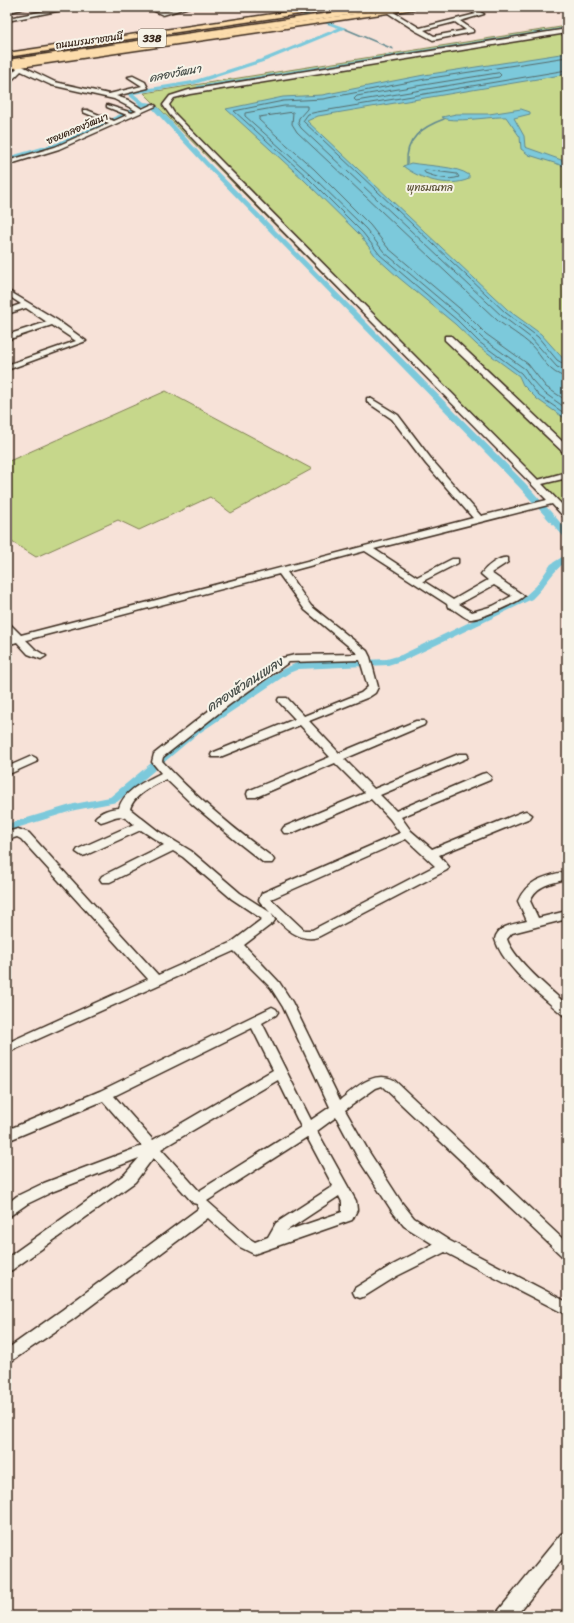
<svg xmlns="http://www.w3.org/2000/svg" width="574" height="1623" viewBox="0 0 574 1623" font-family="Sriracha,'Playpen Sans Thai',sans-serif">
<rect width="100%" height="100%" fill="#f7e2d8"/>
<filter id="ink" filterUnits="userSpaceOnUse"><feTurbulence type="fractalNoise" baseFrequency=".025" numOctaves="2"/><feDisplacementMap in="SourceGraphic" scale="8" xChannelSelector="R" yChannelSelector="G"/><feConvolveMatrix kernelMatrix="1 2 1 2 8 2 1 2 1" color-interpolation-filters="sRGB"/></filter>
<g filter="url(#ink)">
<path fill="#c6d78b" stroke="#808054" d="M567 26V520L144 93Z
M166 391 312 469 231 513 210 497 139 530 118 520 36 557 7 539V462Z"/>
<path fill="#7cc9db" stroke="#62898f" d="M567 53V74L318 116 307 121 508 310 541 334 567 363V420L537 399 523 385 519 376 477 345 455 324 398 277 377 258 360 235 304 180 226 109 283 97 322 95 424 75Z
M521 109 530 112V114L514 118 524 136 525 147 567 162V167L529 155 521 149 520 137 506 117C492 116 451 124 442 117L456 114H489Z
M411 163C427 166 457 166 469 175V179C448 188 419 179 403 166Z"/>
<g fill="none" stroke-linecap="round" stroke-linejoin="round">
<path stroke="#556a6a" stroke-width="1" d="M567 57 425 79 323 99 283 101 234 111 307 177 363 233 380 255 458 321 479 342 521 373 539 396 567 415
M567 70 317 112 308 114 303 121 506 313 538 337 557 360 567 366
M499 73 501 75 499 77 356 101 354 99 357 96 368 94Z
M426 170 457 174 459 177C448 181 436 177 425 173L424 171Z
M567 371 557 367 531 338 502 316 301 128 298 123 299 118 307 109V106H284L245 113V116L310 174 366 229 384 252 461 317 482 338 525 369 531 379 543 392 567 409
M567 377C548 374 543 357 531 345 521 336 509 329 498 321L297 132 292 124 293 112 259 117V120L314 169 370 225 388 248 465 313 486 334 528 364 546 387 567 401"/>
<path stroke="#62898f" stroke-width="1.5" d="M343 28 393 49
M407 164C405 139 422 127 444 119"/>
<path fill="#7cc9db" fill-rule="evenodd" d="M280 7H288L346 28 266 61 195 84 134 94 144 102 153 103 159 108 207 161 526 484 567 530V537H564L520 488 203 163 150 106H144L136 111 60 145 7 161V157L56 143 132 109 139 104 127 94V92L192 81 262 59 338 28Z
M567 27V31L199 88 196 86Z
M567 554V561C552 571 545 587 532 599L407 659 388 665 299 669 289 673 195 736 117 802 75 810 7 831V824L74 804 110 797 189 732 283 669 297 663 387 659 401 655 526 595 536 586 551 564Z"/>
<g stroke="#3b2a1e" stroke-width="3">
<path id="minor" d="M18 7H29L7 13V9Z
M66 7H77L7 21 8 18Z
M146 7C153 7 156 10 162 11 170 12 181 7 189 7L163 15Z
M463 7H470L484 14 460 21 473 30V32L433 40 416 31 385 11 390 10 420 28 476 14ZM455 22 466 30 434 36 424 30Z
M567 29V33L190 94 174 98 169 105 174 113 223 163 538 480 567 472V478L542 484 567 510V518L564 517 552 504 374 549 417 577 452 559H458V563L423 581 453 600 488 580 481 574C486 567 499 556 508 558V562L491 573 524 596C517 603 479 620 469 619 462 617 456 609 448 607L447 604 365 551 287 572 311 606 367 651 370 657 378 687 375 693 369 697 309 721 339 753 416 721H424L425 723 424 725 344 759 374 789 459 754H467L468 756 467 758 380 795 396 811 482 774 486 773 491 777 490 780 401 817 411 831 432 849 522 812 526 811 532 815 530 818 439 855 449 867 447 870 318 937C294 944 277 918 261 903L259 900 262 893 400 833 390 819 371 799 292 833H284L282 830 284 827 365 793 335 763 256 797H248L247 794 248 791 330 757 300 725 220 757H212L211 755 212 753 295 719 279 702 278 700 279 698H287L304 716 361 693 368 687 360 660 289 662 229 705 163 757 162 761C195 797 233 828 272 857L274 860 272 863H264L235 840 192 804 166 779C154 786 134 794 130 809L158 831 191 851 240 893 271 913 275 920 273 923 244 945 279 982 292 1002 340 1100C356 1088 373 1070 394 1080L567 1243V1258L562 1256 382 1086 376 1088 345 1110 369 1152 402 1203 414 1218 450 1241 567 1302V1315L445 1252 397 1276 365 1296 360 1298 355 1296 353 1292 355 1288 387 1268 433 1244 404 1226 392 1211 359 1160 336 1117 317 1131 356 1201 357 1210 352 1220 254 1254 240 1247 208 1218 72 1320 7 1364V1349L62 1310 198 1209 197 1204 193 1203 153 1158 135 1182 12 1270 7 1272V1258L125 1174 139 1158 54 1191 27 1204 7 1218V1204L17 1196 44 1183 142 1146 103 1101 7 1141V1130L100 1091 272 1007 276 1009 278 1012 276 1015 262 1023 311 1120 330 1107 283 1007 271 988 234 951 7 1053V1043L148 979 21 839 17 837 7 840V832L18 829 29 833 158 975 232 942 262 919 232 899 183 857 173 851 110 882H102L100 879 102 876 164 845 141 830 86 855 82 856 76 852 78 849 134 824C117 811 119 817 101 822L95 818C100 812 111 808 119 808 124 790 146 781 161 773L152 762 154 754 221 701 282 658 295 655 358 654 305 610 279 574 26 640 36 650 46 656 41 659 28 654 17 642 7 645V639L13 638 7 632V623L10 624 21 635 473 518 426 464 392 419 367 402V398H370L398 415 432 460 481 516 547 500 219 166 170 115 163 105 170 96 189 90ZM494 585 512 596 493 606 472 612 459 604ZM406 839 435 866 312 930H304L271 899ZM252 1028 273 1070 153 1140 114 1096ZM278 1080 301 1127 199 1191 161 1149ZM307 1137 333 1186 276 1223 268 1237 255 1242 250 1239 207 1201ZM339 1196 342 1202V1212L286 1231Z
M18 64 55 82 109 94 142 86 128 77 133 76 145 82 148 88 116 96 128 100 142 109 153 104 156 106 59 149 7 165V161L55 147 109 123 83 112V110H87L114 121 127 115 107 107V105L132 113 137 111 114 99 51 85 21 71 13 79H9V77L17 68 15 66Z
M7 290 57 320 86 341 7 370V365L76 341 52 325 7 340V335L47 322 26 308 7 314V309L21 304 7 295Z
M445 336H451L567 446V454L564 453 445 340Z
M32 756 36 758 37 760 36 762 7 775V767Z
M567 871V879C552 883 536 885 530 901L538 918 567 911V919L512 933 507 939C513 959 551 990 567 1005V1017L563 1015C542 996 503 967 495 939 498 925 515 924 527 921L518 901C528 879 546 876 567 871Z
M567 1532V1553L516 1616H497L499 1610 561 1534Z"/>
</g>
<g stroke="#3b2a1e" stroke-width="3">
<path id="major" d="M320 7H338L334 9 7 57V53Z
M401 7H419L415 9 7 69V65Z"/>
</g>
<g stroke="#3b2a1e" stroke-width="3">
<path id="highway" d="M372 7H392L388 9 7 66V60Z"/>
</g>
<use href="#minor" fill="#f7f3e8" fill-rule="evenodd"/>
<use href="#major" fill="#fcdcac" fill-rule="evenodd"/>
<use href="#highway" fill="#fcdcac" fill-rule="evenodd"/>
</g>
</g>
<g text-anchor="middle" stroke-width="4" stroke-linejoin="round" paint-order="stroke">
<g font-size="10" fill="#3b2a1e" stroke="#f7f3e8">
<text transform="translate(89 40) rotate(-8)" y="4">ถนนบรมราชชนนี</text>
<text transform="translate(77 128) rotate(-23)" y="4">ซอยคลองวัฒนา</text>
</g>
<g font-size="10" fill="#5e5539" stroke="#f7f3e8">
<text x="430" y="191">พุทธมณฑล</text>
</g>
<rect fill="#f7f3e8" stroke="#73665b" stroke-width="1" x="138" y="29" width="28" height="18" rx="3"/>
<g font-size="11" font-weight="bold" fill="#3b2a1e">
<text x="152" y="42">338</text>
</g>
<g font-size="11" font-style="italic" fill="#4b524d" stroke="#f7f3e8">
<text transform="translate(175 73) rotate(-11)" y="4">คลองวัฒนา</text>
</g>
<g font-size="13" font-style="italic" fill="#4b524d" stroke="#f7f3e8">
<text transform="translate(244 684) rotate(-33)" y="5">คลองหัวคนเพลง</text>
</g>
</g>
<rect width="574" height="1623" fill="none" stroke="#f7f3e8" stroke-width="24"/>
<rect x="12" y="12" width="550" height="1599" fill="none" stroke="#3b2a1e" stroke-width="1.5" filter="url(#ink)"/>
</svg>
